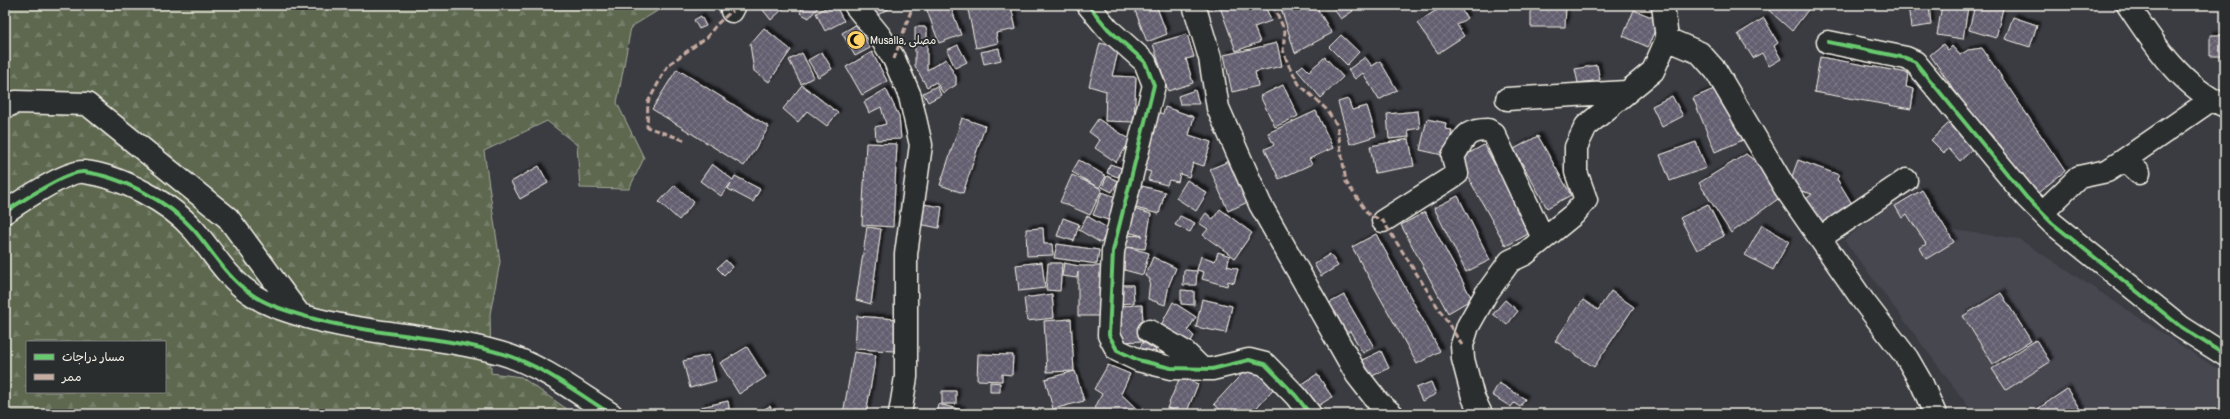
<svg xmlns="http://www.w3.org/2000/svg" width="2230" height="419" viewBox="0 0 2230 419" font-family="Pangolin,'Playpen Sans Arabic',sans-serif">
<defs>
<pattern id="forest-firs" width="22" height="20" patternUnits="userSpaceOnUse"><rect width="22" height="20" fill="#5d6850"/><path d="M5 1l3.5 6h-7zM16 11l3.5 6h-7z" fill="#757e69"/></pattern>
<pattern id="building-cross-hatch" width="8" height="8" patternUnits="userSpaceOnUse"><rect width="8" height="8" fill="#645e6f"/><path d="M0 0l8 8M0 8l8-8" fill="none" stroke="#7b7684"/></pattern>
<filter id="shadow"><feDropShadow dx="3.5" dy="-3.5" stdDeviation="1" flood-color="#0009"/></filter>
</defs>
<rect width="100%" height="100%" fill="#3b3c42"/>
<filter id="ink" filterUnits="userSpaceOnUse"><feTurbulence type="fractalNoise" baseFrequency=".025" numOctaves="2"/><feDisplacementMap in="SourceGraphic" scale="8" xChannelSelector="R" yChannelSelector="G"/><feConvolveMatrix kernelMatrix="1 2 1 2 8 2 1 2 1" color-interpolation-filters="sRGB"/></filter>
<g filter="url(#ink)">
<path fill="#474650" d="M1918 184 1945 229 2019 239 2225 374V414H1974L1844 240Z"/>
<path fill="url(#forest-firs)" stroke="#a8ac9c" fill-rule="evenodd" d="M5 5H667L631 27 617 103 644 158 629 189 580 188 577 145 547 121 484 151 500 262 490 314 491 373 521 377 574 414H5ZM27 342H165V392H27Z"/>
<path fill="url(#building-cross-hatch)" stroke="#f4f1e8" filter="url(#shadow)" d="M759 5H781L784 8 771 20Z
M804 5H820L809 18 800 13Z
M831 5H835L844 21 825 31 816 13Z
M864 5H893L894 6 872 18Z
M925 5H950L961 35 939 43Z
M967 5H991L992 10 1011 6 1016 29 996 33 998 43 976 48Z
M1133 5H1156L1167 34 1147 42Z
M1204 5H1265L1271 21 1254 27 1260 42 1236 51 1220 7 1206 12Z
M1280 5H1315L1332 33 1295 53Z
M1331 5H1349L1353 11 1341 19Z
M1444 5H1458L1467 18 1457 25 1464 36 1438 53 1417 23Z
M1531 5H1566L1565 27H1531Z
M1763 5H1810L1811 6 1792 31Z
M1908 5H1929L1931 25 1911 28Z
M1942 5 1968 7 1963 39 1937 35Z
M1975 5H1992L2003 8 1996 38 1969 30Z
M1634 10 1659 20 1648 47 1623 36Z
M701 16 706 26 699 29 694 20Z
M2013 17 2037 25 2030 47 2005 39Z
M1764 18 1778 43 1774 46 1781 59 1769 66 1762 53 1753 58 1738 34Z
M857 24 870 48 855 56 842 33Z
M915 27H925L927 30V70L946 59 956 77V85L943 93 936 82 927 87 915 66Z
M764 28 791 50 769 82 754 71 750 44Z
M1187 34 1194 57 1186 59 1193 83 1168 91 1153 44Z
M1341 35 1359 52 1347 65 1329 47Z
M2210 35H2225V56H2210Z
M1100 43 1119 48 1112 76 1136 77 1134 122 1105 121 1106 91 1089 86Z
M1277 43 1282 66 1255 72 1258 86 1232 92 1224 55Z
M1943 44 1948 50 1952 46 1960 55 1968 50 1982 48 2065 171 2033 197 1997 141 1966 107 1930 55Z
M958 45 967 62 955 68 947 50Z
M999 48 1001 60 984 64 981 52Z
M822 52 832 69 818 77 808 60Z
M872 52 887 81 862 95 846 67Z
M802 53 814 77 801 84 789 60Z
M1325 57 1343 77 1321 98 1297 70 1303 65 1309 71Z
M1365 57 1372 66 1380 61 1397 90 1379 100 1363 73 1355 79 1348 70Z
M1820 57 1908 73 1906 87 1914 89 1911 109 1814 92Z
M1597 65 1600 80 1578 83 1575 69Z
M677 69 769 127 744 166 652 109Z
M802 85 838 113 827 126 807 111 798 122 783 109Z
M1283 85 1298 116 1275 127 1260 96Z
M937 86 941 95 928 102 923 93Z
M1721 86 1743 140 1715 152 1693 98Z
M886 89 899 116 901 139 876 140 875 127 886 124 881 107 869 113 864 102Z
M1195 90 1199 104H1180L1178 96Z
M1672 96 1683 116 1662 127 1652 106Z
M1348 99 1352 110 1367 106 1376 136 1350 144 1338 102Z
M1165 107 1194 117 1189 135 1211 142 1204 166 1193 163 1189 177 1180 174 1178 182 1169 180 1167 185 1148 180 1151 172 1138 168 1155 111 1163 114Z
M1316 111 1333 148 1309 159 1312 164 1279 179 1265 149 1274 145 1268 133Z
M1418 111 1420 128 1408 130 1409 137 1389 139 1387 114Z
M962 118 985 126 963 193 940 185Z
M1098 119 1131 140 1116 162 1095 148 1100 140 1089 132Z
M1427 119 1446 123 1445 129 1452 130 1447 156 1420 150Z
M1949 123 1973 149 1960 161 1949 149 1944 153 1931 140Z
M1538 136 1571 195 1547 208 1514 149Z
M1409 139 1414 166 1375 173 1370 146Z
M1696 142 1706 168 1670 181 1660 155Z
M866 143 897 144 893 227 862 225Z
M1484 145 1532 232 1506 246 1458 159Z
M1746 154 1762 166 1782 196 1731 233 1699 183Z
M1079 160 1106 176 1099 188 1072 172Z
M1232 160 1250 201 1228 211 1210 169Z
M1798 160 1839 175 1837 179 1854 207 1819 229 1799 205 1812 194 1788 187Z
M712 164 733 180 735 176 760 189 753 202 728 189 731 183 721 196 700 181Z
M1110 164 1122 168 1118 177 1107 173Z
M539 166 548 183 520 199 511 182Z
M1072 175 1102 189 1090 215 1060 202Z
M1107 176 1118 181 1112 192 1102 187Z
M1187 180 1207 193 1196 211 1176 198Z
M675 185 694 202 679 220 659 202Z
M1138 185 1165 192 1159 214 1132 207Z
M1922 190 1954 242 1926 259 1920 248 1926 244 1907 214 1902 218 1895 206Z
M1102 192 1119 198 1111 221 1093 215Z
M1458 196 1490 260 1466 272 1434 208Z
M923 204 942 207 939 228 919 224Z
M1708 204 1724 236 1697 250 1680 218Z
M1130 208 1151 214 1145 249 1127 247 1149 253 1143 275 1117 268 1123 235 1143 236 1124 231Z
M1220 209 1252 233 1235 258 1203 235 1208 229 1199 223 1206 213 1213 219Z
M1425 212 1472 299 1448 313 1401 225Z
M1087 216 1109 229 1101 243 1079 230Z
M1180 216 1195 223 1190 232 1175 225Z
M1063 218 1079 224 1074 241 1057 236Z
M1762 225 1789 241 1773 270 1745 255Z
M867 227 881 229 871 304 856 300Z
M1043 228 1044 244H1052L1053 255 1027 256 1026 229Z
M1376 234 1440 351 1417 364 1352 247Z
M1057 244 1099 250 1097 264 1054 258Z
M1218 252 1230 256 1227 266 1238 269 1234 283 1228 281 1227 286 1202 279 1204 272 1197 270 1201 256 1215 261Z
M1330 254 1338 266 1321 276 1314 264Z
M1153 257 1176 268 1169 285 1165 305 1148 299 1150 279 1145 276Z
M726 260 732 267 724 275 717 268Z
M1042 262 1045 288 1019 291 1016 265Z
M1048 263H1062L1060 291 1046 290Z
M1064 263 1079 266H1102V316H1078V272L1077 278 1062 276Z
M1184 270 1197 271 1196 285H1183Z
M1116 285H1133L1134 303 1117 304Z
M1181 290 1194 291V305L1181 304Z
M1611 291 1634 307 1594 367 1555 341 1583 300 1598 310Z
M2001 293 2031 341 1993 364 1963 316Z
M1052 294 1054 318 1027 321 1024 298Z
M1344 295 1374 347 1363 353 1350 331 1347 333 1337 316 1331 319 1324 306Z
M1202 299 1232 306 1226 333 1196 327Z
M1505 300 1518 311 1507 325 1493 314Z
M1173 302 1196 317 1188 330 1194 336 1187 348 1159 329Z
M1142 305 1144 341 1121 342 1119 306Z
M857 316 896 319 894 351 855 349Z
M1071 319 1074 371 1047 372 1044 321Z
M2036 340 2050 362 2006 390 1992 369Z
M1143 342 1156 350 1150 360 1137 352Z
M747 347 766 377 739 394 720 363Z
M1381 351 1389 368 1368 378 1360 361Z
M854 352 876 355 866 414H843Z
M978 354 1013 355 1012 375 1002 374V381L977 380Z
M709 355 716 381 690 388 683 361Z
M1108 365 1130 374 1121 394 1139 411 1138 414H1092L1102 394 1094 389Z
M1249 366 1274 388 1251 414H1225L1214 404Z
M1075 371 1084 401 1053 409 1045 379Z
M1317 374 1332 397 1313 409 1298 387Z
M1180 377 1198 384 1186 414 1167 408Z
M990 382 1000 383V392H990Z
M1431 382 1436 394 1422 401 1416 388Z
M1499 383 1525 399 1520 407 1514 403 1511 407 1492 395Z
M2067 389 2083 414H2030Z
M942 391H956V404H942Z
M728 401 730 414H702L701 407Z
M938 404 962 410 961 414H936Z
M770 406 774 414H755Z"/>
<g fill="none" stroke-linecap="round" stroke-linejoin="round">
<g stroke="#f4f1e8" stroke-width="25">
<path id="minor" d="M855 5 880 36 894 59 910 96 921 145 906 254V377L900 414
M1088 5 1108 29 1145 62 1154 85 1113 251 1109 335 1117 350 1138 360 1171 368 1212 369 1249 360 1265 364 1296 396 1310 414
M1194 5 1210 58 1218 108 1260 204 1357 375 1378 402 1392 414
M2128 5C2154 44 2181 86 2225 106
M732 11 735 5
M1667 39 1700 53 1716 71 1785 188 1864 302 1907 358 1922 384 1935 414
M1828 42 1906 58 1915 62 2027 198 2052 223 2181 327 2225 355
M1507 99 1626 92
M5 107 16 102 87 104 228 218 299 314
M2121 162 2211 100
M5 212C20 202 68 170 84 172 120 176 169 202 193 229 211 249 226 277 250 293 266 305 288 311 307 317 370 335 437 335 500 353 540 364 576 392 611 414
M2042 213 2079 177 2107 171 2121 162 2128 163 2139 173
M1383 221 1457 174 1453 156C1465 140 1462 130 1488 130L1494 134 1543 238
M1820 238 1906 180
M1149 331 1185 352 1202 369
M1481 414 1473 397 1463 359 1462 345 1468 326 1486 294 1510 261 1525 254 1574 214 1586 200 1576 172V147L1586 126 1653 71 1667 39 1663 5"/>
</g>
<use href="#minor" stroke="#2a2d2e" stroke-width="22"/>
<path stroke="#c7aca2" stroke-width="3" stroke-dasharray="6 3" stroke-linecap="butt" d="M1273 5 1285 31 1283 50 1288 64 1299 84 1326 109 1337 125 1346 182 1368 214 1383 221 1462 345
M894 59 913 5
M684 140 647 127 648 102 668 65 707 37 717 24 732 11"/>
<g stroke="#2a2d2e" stroke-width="6">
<path id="cycleway" d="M1088 5 1108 29 1145 62 1154 85 1113 251 1109 335 1117 350 1138 360 1171 368 1212 369 1249 360 1265 364 1296 396 1310 414
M1828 42 1906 58 1915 62 2027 198 2052 223 2181 327 2225 355
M5 212C20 202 68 170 84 172 120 176 169 202 193 229 211 249 226 277 250 293 266 305 288 311 307 317 370 335 437 335 500 353 540 364 576 392 611 414"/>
</g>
<use href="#cycleway" stroke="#67ca6e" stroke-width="4"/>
</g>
</g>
<defs>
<g id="mosque-disc" transform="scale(1)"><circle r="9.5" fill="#ffd166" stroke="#2a2d2e"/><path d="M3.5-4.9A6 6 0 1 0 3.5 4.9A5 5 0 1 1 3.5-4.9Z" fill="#111"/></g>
</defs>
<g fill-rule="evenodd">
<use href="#mosque-disc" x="856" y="40"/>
</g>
<g text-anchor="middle" stroke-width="4" stroke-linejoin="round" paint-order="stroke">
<g font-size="11" fill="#f4f1e8" stroke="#2a2d2e" text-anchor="start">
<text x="870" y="44">Musalla, مصلى</text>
</g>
</g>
<rect width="2230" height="419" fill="none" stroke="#2a2d2e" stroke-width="20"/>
<rect x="10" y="10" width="2210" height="399" fill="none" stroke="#f4f1e8" stroke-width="1.5" filter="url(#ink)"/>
<rect x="26" y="341" width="140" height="52" fill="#2a2d2e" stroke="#7b7b78"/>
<rect x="34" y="354" width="20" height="6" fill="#67ca6e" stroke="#7b7b78"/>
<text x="62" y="361" font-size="12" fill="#f4f1e8">مسار دراجات</text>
<rect x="34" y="374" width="20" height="6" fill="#c7aca2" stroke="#7b7b78"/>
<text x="62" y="381" font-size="12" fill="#f4f1e8">ممر</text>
</svg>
